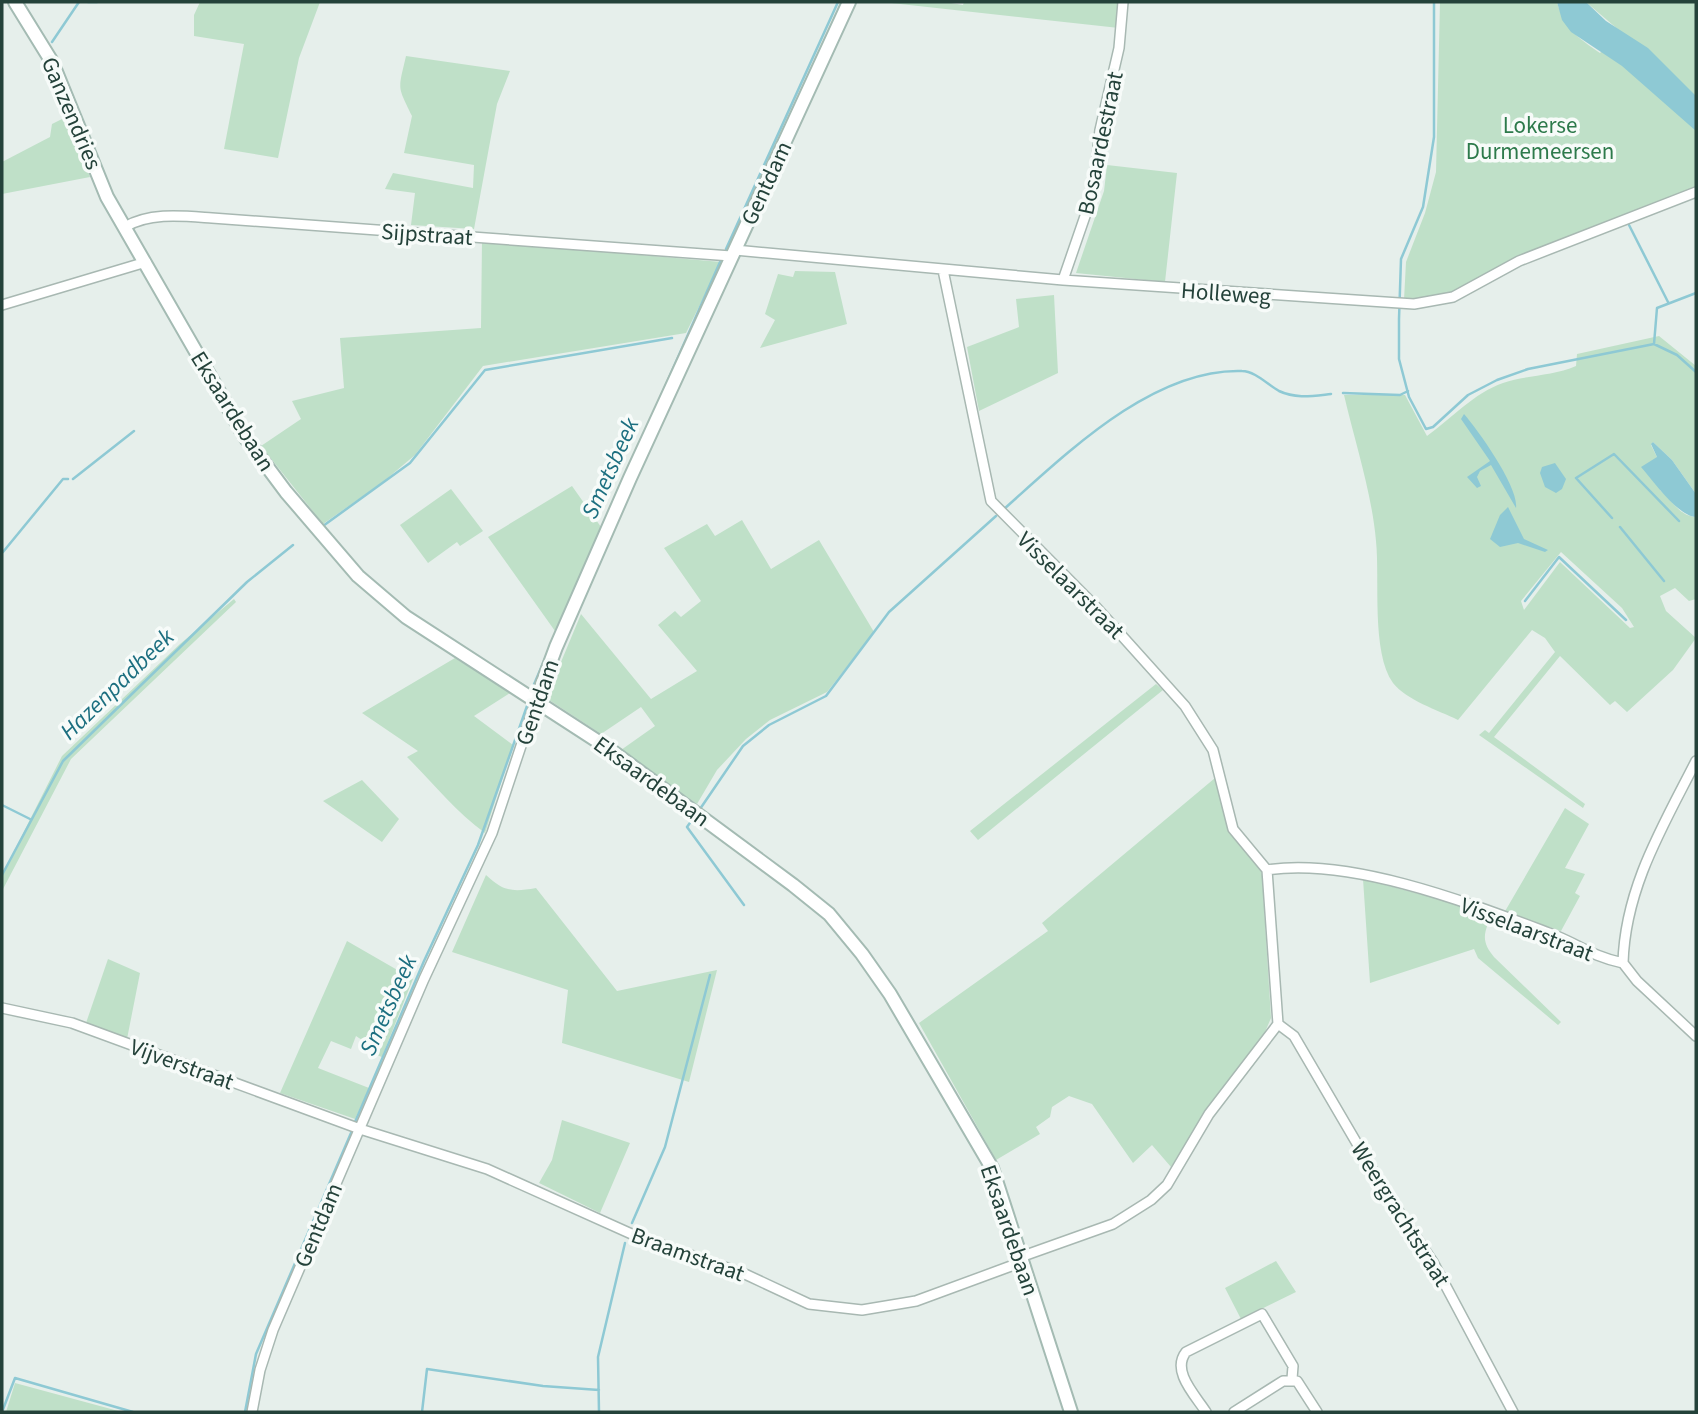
<svg xmlns="http://www.w3.org/2000/svg" width="1698" height="1414" viewBox="0 0 1698 1414" font-family="'Source Sans 3',sans-serif">
<rect width="100%" height="100%" fill="#e6efeb"/>
<path fill="#bfe0c8" fill-rule="evenodd" d="M200 2H320L299 58 278 158 224 149 244 44 194 36V15Z
M882 2H945L963 5 964 2H1121L1119 28Z
M1440 2H1557C1564 28 1578 38 1600 53L1621 32 1586 2H1696V189L1510 261 1450 294 1404 300 1406 262 1425 213 1436 172Z
M406 56 510 71 497 104 474 229 411 225 415 193 385 189 393 173 473 188 474 165 404 153 412 116C397 85 398 91 406 56Z
M66 117 90 177 2 194V162L50 137 52 124Z
M1107 165 1177 173 1165 282 1076 273 1104 191Z
M482 241 721 262 686 333 483 366 415 455 383 482 323 524 261 446 301 419 292 401 344 388 340 338 481 328Z
M795 271 835 272 847 324 760 348 775 320 765 314 778 274 793 277Z
M1054 295 1058 373 979 411 967 347 1019 327 1016 299Z
M1659 336 1696 366V494L1672 460 1653 442 1651 445 1657 457 1660 490C1672 500 1679 516 1696 517V599L1689 601 1675 588 1660 596 1666 611 1696 638 1673 670 1627 712 1615 701 1610 705 1560 656 1494 737 1585 804 1583 808 1479 735 1485 730 1489 733 1555 652 1545 638 1532 630 1458 720C1438 710 1406 700 1393 683 1371 652 1380 579 1376 541 1372 494 1355 442 1344 395H1405L1427 436C1452 418 1474 393 1503 383 1527 375 1553 376 1576 366L1577 354ZM1561 552 1622 608 1634 627 1630 628 1560 562 1524 610 1521 601Z
M572 486 601 527 555 631 488 537Z
M451 489 483 531 460 546 457 542 428 563 400 525Z
M742 520 771 569 819 540 874 632 827 692 770 720 746 739 717 770 697 804 621 750 655 726 641 707 601 734 546 698 581 614 651 699 697 671 658 625 675 611 681 617 701 601 664 548 707 524 715 536Z
M234 599 236 602 71 759 2 891V875L62 756 180 644Z
M455 658 510 693 474 716 513 745 485 833C455 811 433 783 407 757L418 751 362 713Z
M1156 684 1163 690 978 840 970 831Z
M1215 778 1230 833 1260 869 1262 875 1271 1018 1265 1032 1197 1125 1171 1167 1152 1145 1133 1163 1092 1104 1069 1096 1052 1107 1050 1117 1036 1127 1040 1134 996 1160 919 1023 1048 931 1042 923Z
M362 780 399 819 382 842 323 801Z
M1565 808 1589 824 1565 868 1585 874 1575 893 1580 896 1561 931 1504 913Z
M486 875C504 892 513 892 536 888L617 991 717 970 689 1082 562 1043 568 990 452 952Z
M1363 879 1453 903 1547 935 1544 940 1488 924C1482 938 1485 946 1494 957L1561 1022 1558 1025 1478 958 1474 949 1370 983Z
M347 941 413 979 382 1057 363 1050 365 1042 356 1036 351 1049 331 1041 318 1068 369 1088 355 1119 280 1093Z
M108 959 140 973 127 1039 86 1023Z
M562 1120 630 1143 600 1213 539 1183 552 1160Z
M1276 1261 1296 1292 1241 1319 1225 1288Z
M15 1383 122 1412H6Z"/>
<path fill="#8ec9d4" d="M1557 2H1586L1606 21 1648 48 1696 96V131L1622 66 1571 32 1562 20Z
M1464 414C1478 430 1519 487 1516 508L1491 465 1480 471 1477 477 1481 486 1477 488 1467 477 1490 461 1461 419Z
M1653 442 1672 460 1696 494V517C1678 516 1654 482 1641 467L1657 457 1651 444Z
M1555 463 1566 479 1562 489 1556 493 1545 487 1540 473 1542 467Z
M1508 507 1524 539 1548 550 1545 552 1518 543 1500 547 1490 539 1500 515Z"/>
<g fill="none" stroke-linecap="round" stroke-linejoin="round">
<path stroke="#8ec9d4" stroke-width="2.5" d="M88 2H97
M1434 2V137L1423 207 1401 259 1399 319V359L1409 397 1426 429 1433 427 1468 395 1497 380 1528 369 1654 344 1677 355 1696 372
M52 42 79 2
M1629 225 1668 302
M726 249 838 2
M1654 344 1657 308 1696 293
M1343 393 1400 395 1408 391
M649 423 720 262
M73 479 134 431
M1004 509C1067 453 1153 368 1242 371 1255 371 1268 385 1279 391 1296 399 1312 396 1331 394
M1612 518 1576 478 1614 454 1679 521
M323 526 410 463 485 370 672 338
M1620 527 1664 581
M3 552 63 479H68
M1525 601 1559 557 1626 620
M532 689 547 654
M2 805 30 819
M700 809 743 746 769 725 826 696 889 612 996 516
M692 820 687 827 744 905
M2 875 63 761 247 582 293 545
M355 1122 424 961 478 845 527 706
M632 1223 665 1147 710 975
M2 1412 15 1378 133 1412
M245 1412 256 1354 351 1133
M422 1412 427 1369 543 1386 599 1390
M599 1412 598 1357 625 1243"/>
<g stroke="#a8b8b2" stroke-width="12">
<path id="street" d="M125 227C150 212 183 216 212 218L731 256
M735 250 1063 280 1414 304 1453 297 1519 261 1696 192
M1063 280 1093 193 1100 130 1119 48 1123 2
M2 305 146 262
M1696 761C1663 826 1625 888 1623 963L1637 981 1696 1036
M1267 870C1351 857 1469 903 1549 933 1577 943 1590 956 1623 963
M2 1008 72 1023 360 1129 487 1169 636 1236 747 1275 809 1304 862 1310 916 1301 1011 1266 1026 1255 1113 1224 1151 1200 1167 1185 1209 1114 1278 1024 1267 870 1233 829 1213 750 1185 706 1096 607 991 501 943 270
M1278 1024 1294 1036 1383 1188 1433 1262 1513 1412
M252 1412 260 1370 273 1330 424 979 492 833 536 701
M1206 1412C1195 1395 1171 1371 1186 1352L1262 1314 1293 1366 1292 1379
M1234 1412 1283 1381H1297L1317 1412"/>
</g>
<g stroke="#a4bbb3" stroke-width="16">
<path id="secondary" d="M15 2 52 62 107 197 245 437 286 492 358 576 406 617 605 746 793 885 829 914 862 954 890 994 992 1168 1071 1412
M536 701 556 647 630 478 849 2"/>
</g>
<use href="#street" stroke="#fff" stroke-width="9"/>
<use href="#secondary" stroke="#fff" stroke-width="12"/>
</g>
<g text-anchor="middle" stroke-width="7" stroke-linejoin="round" paint-order="stroke">
<g font-size="23" fill="#24423a" stroke="#f7fbf9">
<text transform="translate(72 113) rotate(67)" y="8">Ganzendries</text>
<text transform="translate(1100 143) rotate(-78)" y="8">Bosaardestraat</text>
<text transform="translate(766 183) rotate(-65)" y="8">Gentdam</text>
<text transform="translate(427 234) rotate(4)" y="8">Sijpstraat</text>
<text transform="translate(1226 293) rotate(4)" y="8">Holleweg</text>
<text transform="translate(233 411) rotate(58)" y="8">Eksaardebaan</text>
<text transform="translate(1071 585) rotate(45)" y="8">Visselaarstraat</text>
<text transform="translate(537 702) rotate(-71)" y="8">Gentdam</text>
<text transform="translate(652 781) rotate(36)" y="8">Eksaardebaan</text>
<text transform="translate(1527 929) rotate(21)" y="8">Visselaarstraat</text>
<text transform="translate(182 1064) rotate(20)" y="8">Vijverstraat</text>
<text transform="translate(1401 1214) rotate(58)" y="8">Weergrachtstraat</text>
<text transform="translate(318 1225) rotate(-67)" y="8">Gentdam</text>
<text transform="translate(1010 1230) rotate(71)" y="8">Eksaardebaan</text>
<text transform="translate(688 1254) rotate(20)" y="8">Braamstraat</text>
</g>
<g font-size="23" fill="#2d7a4b" stroke="#f7fbf9">
<text x="1540" y="133">Lokerse<tspan x="1540" dy="26">Durmemeersen</tspan></text>
</g>
<g font-size="24" font-style="italic" fill="#1c6f80" stroke="#f7fbf9">
<text transform="translate(610 468) rotate(-66)" y="8">Smetsbeek</text>
<text transform="translate(117 684) rotate(-44)" y="8">Hazenpadbeek</text>
<text transform="translate(388 1005) rotate(-66)" y="8">Smetsbeek</text>
</g>
</g>
<rect width="1698" height="1414" fill="none" stroke="#24423a" stroke-width="7"/>
</svg>
